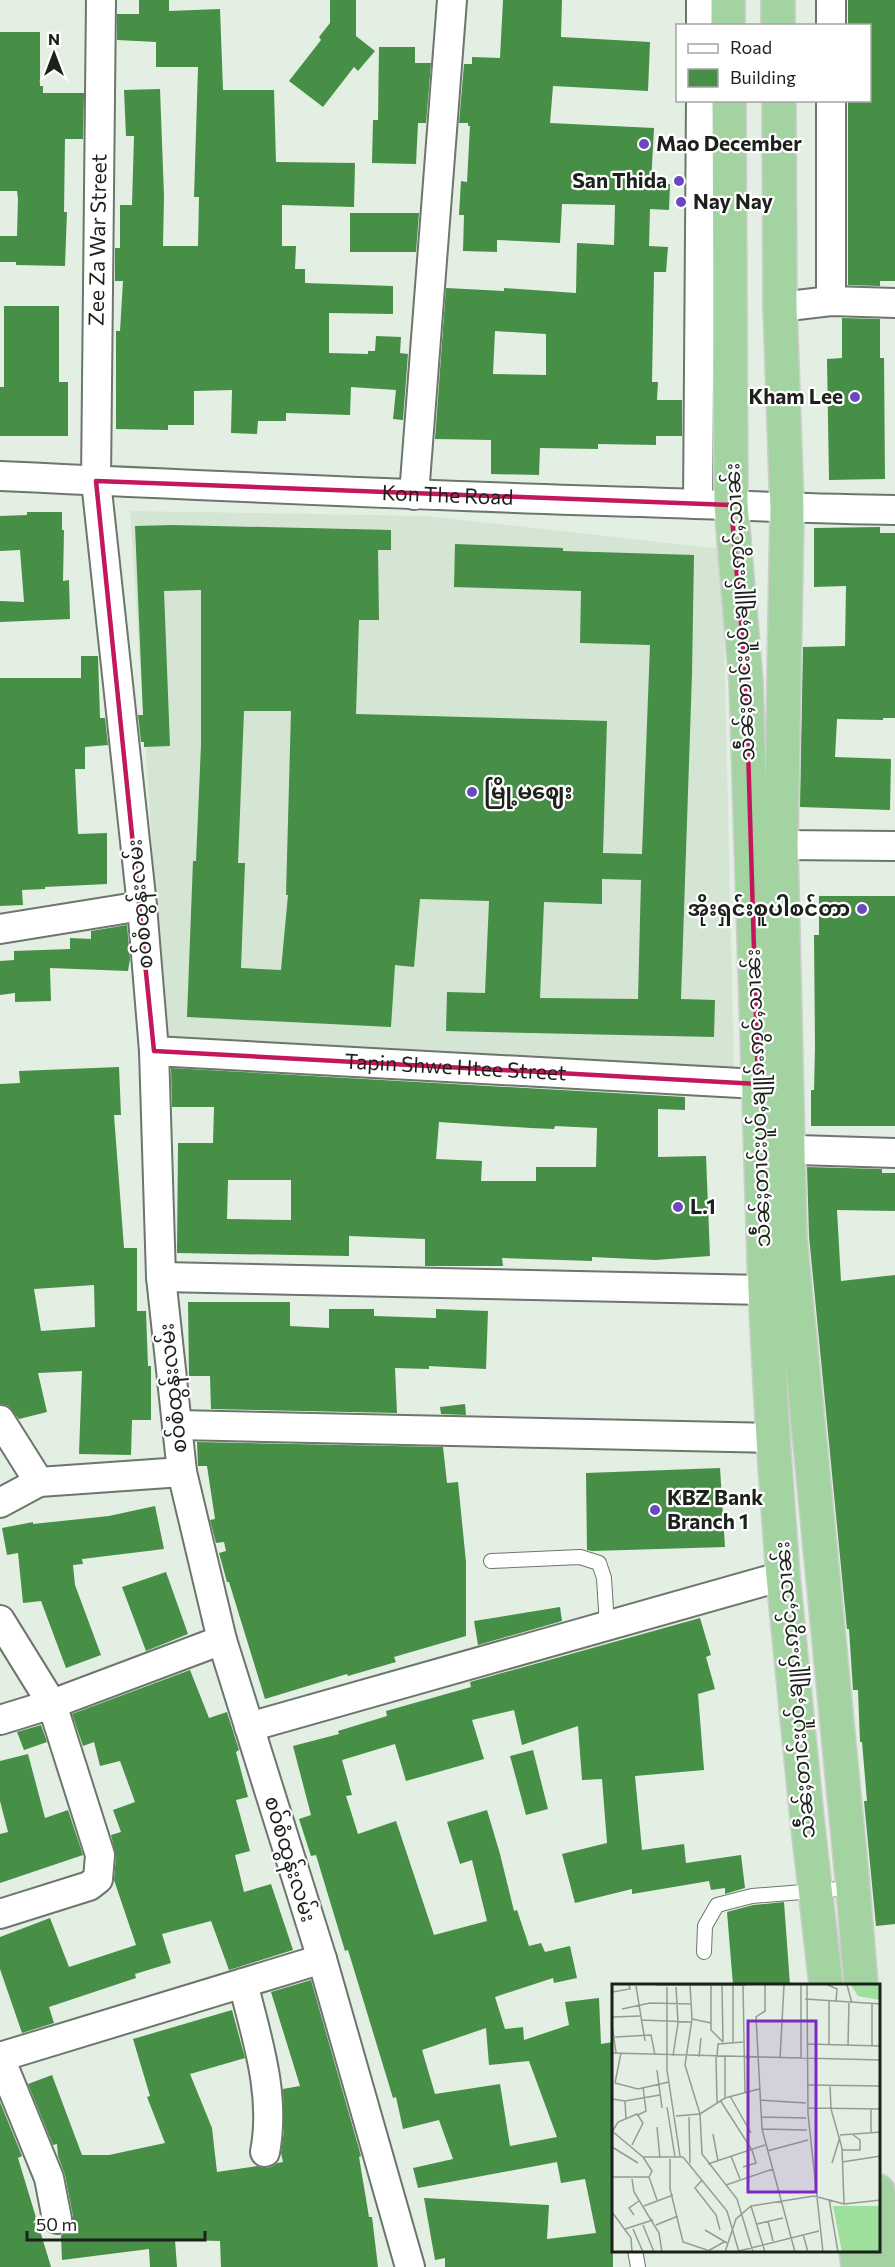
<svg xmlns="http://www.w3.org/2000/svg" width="895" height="2267" viewBox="0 0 895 2267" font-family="Commissioner,'Noto Sans Myanmar',sans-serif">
<rect width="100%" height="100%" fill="#e3efe2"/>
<path fill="#d4e5d3" d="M130 511 428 516 722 549 734 1070 165 1045Z"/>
<path fill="#478e46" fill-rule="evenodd" d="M139 0H169V11L220 9 223 90H274L276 162 355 163 354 207 282 205V246H296L295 269H305V283L393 286V314L329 313V353L368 354V351H375L376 336 401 337 400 353 408 354 403 420 393 419 396 390 351 387 350 415 286 413V421H258L257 434 231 433 232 390 194 391V425H168V430L116 429V331H120L123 281H115V248H120V205H132L134 136H126L124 90 160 89 164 196 163 246H198L199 197H194L198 67H156V42L117 40V14H139Z
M330 0H356V36L375 51 358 71 354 67 323 107 289 81 321 40 319 37 330 23Z
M503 0H562L561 37 650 42 648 91 553 86 550 123 654 128 651 183 670 184 669 210 650 209 649 246 668 247 666 272H654L652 382H658L657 400H682V436H656V445L598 444V449L540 448 539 475 491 474V440L435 439 446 288 504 291V288L576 293 577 243 614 245 615 205 562 204 560 243 497 240V252L463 251 464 215H459L461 181 467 182 470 126H468V123H459L464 64H472V57L500 58ZM495 331 546 334V375L493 374Z
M848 0H895V281H880V286L848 285V100H870V26H848Z
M0 32H40V86H43V93H84L83 139H65L64 212H67L65 266 16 265V262H0V236H17L18 199 17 191H0Z
M379 47H415V63H431L426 123H418L416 164 372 163 373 120H378Z
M350 213H419L416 252H350Z
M4 306H59V382H68V436H0V387H4Z
M842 318 880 319V358H884L885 479 829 480 827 359 842 358Z
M27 512H62V530H64L63 581 69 580 70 619 0 622V601L24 602 20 550 0 551V516L27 515Z
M174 525 391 530V550H378L379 620H359L356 714 607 721 603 853 642 854 650 645 580 643 581 591 454 587 455 544 563 548V551L694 555 692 674 681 999 715 1000 714 1037 446 1031 447 992 485 993 489 901 420 899 414 967 395 965 391 1027 187 1017 193 861H196L201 745V590L164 591 170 746 144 747V742H141L138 715H143L135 526ZM244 711H291L286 895H288L281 970 241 968 245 863H238ZM602 879 641 880 638 999 540 998 544 902 602 904Z
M880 527V533H895V718H883V720L837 719 835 757 891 759 890 810 800 807 803 647 845 646 846 586 814 587V528Z
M81 656H98L100 718H105L108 745 85 747V769H75L78 834 107 833V884L45 887V889L22 890 23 905 0 906V678H81Z
M819 896H895V1126H811V1090H814L815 1047 814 935H819Z
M127 925 130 959 128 971 50 968 51 1001 15 1002V993L0 995V961L14 960V951L70 949V938L91 939V931Z
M119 1067 121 1115H114L124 1248H137V1311H146L148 1366H151V1420H132L131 1455 79 1454 82 1371 38 1373 47 1412 19 1419 8 1406 0 1404V1084L20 1083 19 1071ZM94 1285 95 1327 41 1331 34 1289Z
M171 1068 685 1097V1110L658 1109V1157L706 1156 710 1256 655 1260 592 1257V1261L502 1258 503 1266H425V1239L349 1236V1256L177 1253 178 1143H213L214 1107H172ZM439 1122 531 1128 554 1129 555 1126 597 1128 596 1167H536V1181H481L482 1161 436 1159ZM228 1180H291V1220L227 1219Z
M807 1167 882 1169V1173H895V1211L837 1210 841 1281 895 1275V1924L876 1926 864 1801H867L862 1742H860L858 1690H853L849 1629H847L809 1236Z
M188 1302H290V1326L329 1328V1309H374V1316L436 1318V1309L488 1311 486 1369 429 1366V1369L395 1368 397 1413 211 1409 210 1376H189Z
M465 1404 466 1415 441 1414 440 1407Z
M197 1442 443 1447 447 1483 458 1482 466 1562V1636L394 1657 396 1662 348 1676 347 1674 265 1699 229 1582H227L219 1553 226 1551 224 1542 216 1543 210 1520 215 1519 207 1466H198Z
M720 1468 725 1547 592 1551 587 1550 586 1473Z
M155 1506 164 1549 82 1559 83 1564 73 1565 75 1585 101 1655 66 1668 41 1601 23 1603 18 1553 7 1555 2 1528 33 1522V1524L109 1516Z
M166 1572 188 1634 146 1651 122 1587Z
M560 1607 562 1621 478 1645 474 1621Z
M700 1618 711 1655 706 1657 715 1689 698 1694 704 1770 635 1776 642 1850 684 1844 686 1863 741 1855 745 1888 725 1894V1888L711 1890 709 1881 632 1894V1889L575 1903 562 1854 607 1843 602 1779 582 1780 578 1726 522 1745 514 1710 472 1720 484 1759 406 1781 395 1744 342 1760 352 1795 346 1796 358 1834 396 1821 434 1935 487 1921 472 1860 460 1864 447 1822 487 1810 500 1854 514 1911 517 1910 529 1946 541 1943 545 1952 570 1946 577 1978 554 1983 553 1978 495 1997 505 2029 523 2027 524 2040 569 2025 565 2002 599 1998 601 2044 613 2042V2267H445V2258L435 2260 424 2198 549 2205 547 2239 596 2233 585 2179 561 2183 557 2162 418 2188 413 2168 453 2159 439 2120 403 2129 396 2097 393 2098 348 1950 345 1951 316 1855 311 1856 299 1819 311 1815 293 1746 339 1734 338 1731 387 1716 386 1711 471 1687 470 1682ZM486 2028 489 2065 529 2061 557 2137 510 2146 500 2084 435 2094 422 2050Z
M190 1670 209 1718 227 1712 239 1750 236 1752 248 1797 236 1800 250 1851 235 1855 244 1892 271 1884 293 1950 229 1970 211 1921 162 1934 171 1963 135 1974 136 1978 49 2007 54 2023 22 2033 0 1969V1937L50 1918 69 1967 136 1945 114 1880 116 1856 111 1835 121 1832 113 1810 135 1802 120 1761 100 1766 94 1742 83 1746 72 1714Z
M41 1725 47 1742 24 1750 17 1732Z
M533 1750 548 1809 526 1815 510 1756Z
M28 1754 45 1818 68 1810 83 1855 0 1883V1834L8 1832 0 1801V1761Z
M784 1902 790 1985H733L727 1912 753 1905Z
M311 1980 361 2156 359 2157 369 2217H372L378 2267H221L220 2241 175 2240 177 2267H150L149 2249 62 2260 61 2235 67 2232 72 2225 73 2216 65 2175 58 2156 57 2144 53 2145 28 2084 52 2075 82 2155H109L165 2143 147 2097 150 2096 133 2039 232 2010 245 2058 190 2074 212 2128 217 2172 257 2166 263 2168 271 2167 277 2163 283 2162 281 2153 284 2131 283 2089 300 2086 271 1992Z
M0 2102 22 2156 18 2158 51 2267H0Z"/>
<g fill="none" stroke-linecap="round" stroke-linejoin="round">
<g stroke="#6c766c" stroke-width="16">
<path id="service" d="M491 1561 580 1557 599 1563 604 1578 607 1626
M704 1952 705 1926 717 1905 752 1896 852 1888
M635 2250 638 2267"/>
</g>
<g stroke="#6c766c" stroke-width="32">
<g id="minor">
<path d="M101 0 96 481 142 906 154 1051 161 1277 182 1472 222 1640 322 1959 410 2267"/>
<path d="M831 0V26"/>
<path d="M701 26V0"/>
<path d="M831 100V301"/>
<path d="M780 307 831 301 895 303"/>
<path id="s1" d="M0 476C214 486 428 496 642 502 726 505 810 509 895 510"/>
<path d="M414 495 452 0"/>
<path d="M698 504 701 100"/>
<path d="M781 845 895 846"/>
<path d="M0 929 142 906"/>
<path id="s2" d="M154 1051 758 1084"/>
<path d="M765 1149 895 1153"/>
<path d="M161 1277 765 1290"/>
<path d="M0 1420 39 1482"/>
<path d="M177 1425 773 1438"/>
<path d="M0 1503 39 1482 182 1472"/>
<path d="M0 1620 52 1704 100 1855 98 1879 89 1886 0 1914"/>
<path d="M0 1720 52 1704 222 1640"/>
<path d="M249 1727 783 1576"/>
<path d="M243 1983C257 2039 276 2095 265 2152"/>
<path d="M0 2057 322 1959"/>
<path d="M0 2058 49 2178 57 2219"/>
</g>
</g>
<g stroke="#cdcecd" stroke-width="36">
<path id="trunk" d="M728 0V26
M778 0V26
M729 100 731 505 746 681 765 1290 773 1438 783 1576 807 1818 826 1985
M779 100 780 307 787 509 781 845 790 1237 853 1888 861 1985
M878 2191 885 2267
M856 2250 858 2267"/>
</g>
<use href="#service" stroke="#fff" stroke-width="14"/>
<use href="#minor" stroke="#fff" stroke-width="28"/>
<use href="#trunk" stroke="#a2d3a0" stroke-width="33"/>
</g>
<path fill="none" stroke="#c2185b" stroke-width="4.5" stroke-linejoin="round" d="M96 481 731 505 746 681 758 1084 154 1051Z"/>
<g fill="#6d47bf" stroke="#fff" stroke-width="2">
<circle cx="644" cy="144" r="6"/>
<circle cx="679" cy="181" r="6"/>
<circle cx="681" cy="202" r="6"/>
<circle cx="855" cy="397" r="6"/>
<circle cx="472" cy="792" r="6"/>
<circle cx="862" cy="909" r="6"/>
<circle cx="678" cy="1207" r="6"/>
<circle cx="655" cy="1510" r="6"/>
</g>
<g text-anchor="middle" stroke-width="4.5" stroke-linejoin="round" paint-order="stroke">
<g font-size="21" font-weight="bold" fill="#1d211c" stroke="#fff" text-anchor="start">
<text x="656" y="151">Mao December</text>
<text x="667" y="188" text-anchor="end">San Thida</text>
<text x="693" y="209">Nay Nay</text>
<text x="843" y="404" text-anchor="end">Kham Lee</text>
<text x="484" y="799">မြို့မဈေး</text>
<text x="850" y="916" text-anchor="end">အိုးရှင်းစူပါစင်တာ</text>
<text x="690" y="1214">L.1</text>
<text x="667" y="1505">KBZ Bank<tspan x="667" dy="24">Branch 1</tspan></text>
</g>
<g font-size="21" fill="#1d211c" stroke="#fff">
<text transform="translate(98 240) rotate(-89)" y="7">Zee Za War Street</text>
<text dy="7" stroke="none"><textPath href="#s1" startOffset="448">Kon The Road</textPath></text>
<text transform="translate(740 612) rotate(-93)" y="7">သဵႅၼ်ႈတၢင်းပူဝ်ႇၶျူၵ်ႉဢွင်ႇသၢၼ်း</text>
<text transform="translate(140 904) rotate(-95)" y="7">စဝ်စံထွန်းလမ်း</text>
<text dy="7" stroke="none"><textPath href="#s2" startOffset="302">Tapin Shwe Htee Street</textPath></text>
<text transform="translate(758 1098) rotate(-92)" y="7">သဵႅၼ်ႈတၢင်းပူဝ်ႇၶျူၵ်ႉဢွင်ႇသၢၼ်း</text>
<text transform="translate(173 1388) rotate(-96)" y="7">စဝ်စံထွန်းလမ်း</text>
<text transform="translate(795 1690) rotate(-95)" y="7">သဵႅၼ်ႈတၢင်းပူဝ်ႇၶျူၵ်ႉဢွင်ႇသၢၼ်း</text>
<text transform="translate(290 1859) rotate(73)" y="7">စဝ်စံထွန်းလမ်း</text>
</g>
</g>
<g transform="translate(612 1984)">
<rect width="268" height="268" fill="#e3efe2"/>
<path d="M239 1H268V16L246 12ZM221 222H268V268H230Z" fill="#9edf9b"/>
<path fill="none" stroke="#949d93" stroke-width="1.5" d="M44 1H134M78 1 80 35 73 81 88 130 90 170 125 215 141 268M99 1V46L111 58M110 1 111 58M121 1V58M131 1 133 108M153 1V27L144 33 150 145 183 268M189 1V75M195 1 196 130 211 268M216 1 225 5 224 18M235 1 240 19M24 2 33 57M55 3V86L68 172M0 8 18 5 17 1M193 15 269 20M217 17V60M260 19V61M10 25 38 19 79 20M0 33 28 32M80 35 99 39M29 36 79 38M0 40 4 69M3 53 39 51 43 71M195 60 269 62M236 61 237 19M0 69 269 76M61 72 66 39 64 3M87 73 89 54M104 73 105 118M105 73 106 60 131 58M113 73V114M168 75 172 1M45 86 50 124M3 99 26 105 57 98M3 99 9 69M195 101 269 102M218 101 219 125 230 164 232 220M118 112 139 149M0 115 13 117 48 111M108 116 140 166 144 179 131 183M148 116 194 119M13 117 14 135M55 123 63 173M196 124 269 125M26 131 34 127 31 103M64 132 88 130 113 114 147 105M77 133 78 179M149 133 194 134M45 143 48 174M150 145 195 146M0 147 31 173H71L115 227 127 268M0 148 6 138 25 130 31 139 20 161M259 149V125M101 150 106 177M228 151 269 148M0 163 26 179M230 166H248V156L240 150M155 167 196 156M119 172 128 195M58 175V205L71 258 95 266M230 178 269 172M220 179 228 153M96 180 153 161M0 193H37L40 187 31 173M37 193 45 216M20 195 22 208 47 249 50 268M90 196 83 204 104 231 108 246M114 201 161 185M217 215 226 268M32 222 61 211M139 222 153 268M0 228 19 254 20 268M22 231 17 224 27 217M156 237 161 257M145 240 171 234M31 241 42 268M44 241 66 232M13 245 41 236M21 245 31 268M93 246 115 259M191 250 196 268M94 268 112 258M113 268 124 235 139 222 202 212 232 220 269 216M123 268 207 247"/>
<path fill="#7b2cbf" fill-opacity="0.15" stroke="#7b2cbf" stroke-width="3" d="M136 37H204V208H136Z"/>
<rect width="268" height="268" fill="none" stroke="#1d211c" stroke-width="3"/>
</g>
<rect x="676" y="24" width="195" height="78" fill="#ffffff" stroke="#a5a6a4" stroke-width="1.5"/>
<rect x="688" y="44" width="30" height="9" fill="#ffffff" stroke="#a5a6a4" stroke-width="1.5"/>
<text x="730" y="54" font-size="18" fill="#1d211c">Road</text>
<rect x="688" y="69" width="30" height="18" fill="#478e46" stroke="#a5a6a4" stroke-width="1.5"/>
<text x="730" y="84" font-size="18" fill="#1d211c">Building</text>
<g transform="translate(54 54)" stroke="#ffffff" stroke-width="4.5" paint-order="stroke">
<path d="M0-4.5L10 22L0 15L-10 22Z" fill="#1d211c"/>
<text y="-9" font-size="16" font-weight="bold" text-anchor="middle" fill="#1d211c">N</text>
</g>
<path d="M27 2231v9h178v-9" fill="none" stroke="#1d211c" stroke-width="3"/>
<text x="36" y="2231" font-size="18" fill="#1d211c" stroke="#ffffff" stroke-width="4.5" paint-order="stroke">50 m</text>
</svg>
